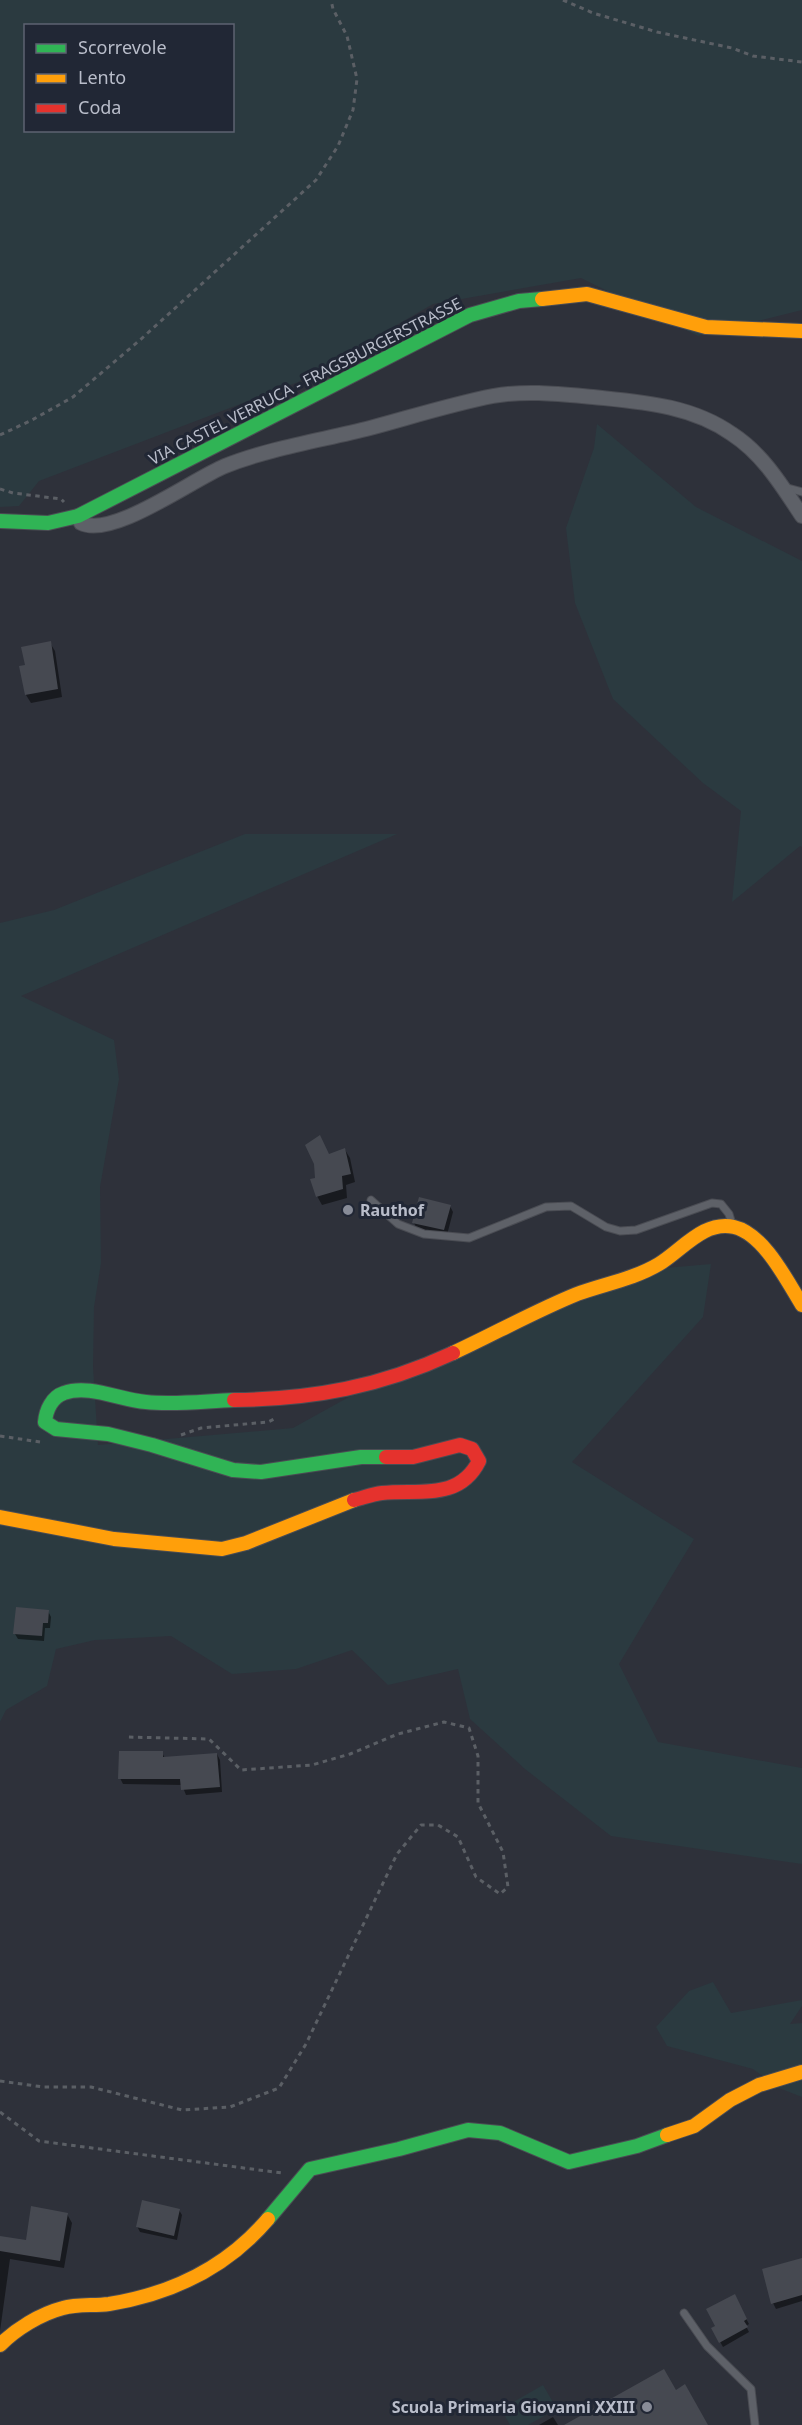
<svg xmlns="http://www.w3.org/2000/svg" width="802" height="2425" viewBox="0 0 802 2425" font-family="'Noto Sans',sans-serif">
<rect width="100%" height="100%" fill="#2e313a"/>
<path fill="#2b3a40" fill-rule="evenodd" d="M0 0H802V310L698 336 581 278 433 304 298 382 39 481 19 506 0 507ZM26 26H232V130H26Z
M597 424 696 507 802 561V847L800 846 732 902 741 811 703 783 613 699 575 603 566 528 594 448Z
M245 834H397L21 996 114 1040 119 1079 100 1187 101 1263 94 1307 93 1367 98 1445 293 1428 376 1382 665 1268 711 1264 703 1317 572 1462 694 1539 619 1664 658 1742 802 1768V1864L611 1836 525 1769 470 1719 458 1669 388 1685 352 1650 296 1669 232 1674 171 1636 95 1640 56 1649 47 1686 6 1710 0 1722V923L54 910Z
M713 1982 731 2013 802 2000V2006L790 2024 802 2023V2097L779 2088 753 2069 667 2046 656 2027 689 1991Z
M543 2385 557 2409 528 2425H510L501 2409Z"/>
<path fill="#0007" d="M50 643 55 651 62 697 31 703 26 695 22 674Z
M345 1150 350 1158 355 1182 346 1185 347 1198 322 1205 317 1196V1179L329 1155Z
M450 1206 453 1212 447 1235 417 1229 414 1223Z
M48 1611 51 1617 50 1628H45L44 1641 18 1639 15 1634Z
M162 1752 165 1759 217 1754 220 1760 222 1792 186 1795 182 1785 123 1784 120 1778Z
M179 2210 182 2215 177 2240 140 2232 137 2226Z
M67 2214 72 2223 64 2268 10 2259 0 2331V2238L27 2241Z
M802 2259V2301L776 2309 773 2303Z
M734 2296 749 2324 746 2326 749 2332 723 2347 713 2329 717 2326Z
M553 2417 558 2425H539Z"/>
<path fill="#464951" d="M51 641 58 689 25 695 19 666 25 665 21 647Z
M320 1135 329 1154 345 1148 351 1174 342 1176 343 1189 316 1197 310 1179 315 1178 314 1164 305 1145Z
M419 1197 451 1205 444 1230 412 1223Z
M16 1607 49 1610 48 1623H43L42 1636 13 1634Z
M119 1751H163V1757L217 1753 220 1787 181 1790 180 1779H118Z
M142 2200 180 2209 174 2236 136 2227Z
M31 2206 68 2213 60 2261 0 2251V2236L26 2240Z
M802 2258V2295L771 2304 762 2269Z
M735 2294 747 2319 744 2321 748 2327 719 2343 711 2328 715 2326 706 2309Z
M664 2369 676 2390 685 2384 708 2425H564Z"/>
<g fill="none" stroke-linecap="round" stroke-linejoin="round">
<g stroke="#4a4c53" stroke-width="9">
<path id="lane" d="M784 487 802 492
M371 1200 398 1224 424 1234 469 1238 546 1207 571 1206 606 1227 620 1231 636 1230 712 1203 721 1204 729 1214 732 1224
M684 2313 707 2346 751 2389 755 2425"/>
</g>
<g stroke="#4a4c53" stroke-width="16">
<path id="street" d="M78 516 81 523C112 539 193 479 225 466 270 448 323 440 370 428 411 417 452 404 493 396 526 390 560 394 593 397 641 402 691 405 732 434 763 454 782 486 802 516"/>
</g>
<g stroke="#4a4c53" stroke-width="16">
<path id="fast" d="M0 521 48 523 78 516 470 315 519 301 542 299
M234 1400C205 1401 175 1405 146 1402 120 1400 89 1384 64 1393 52 1397 46 1410 45 1422L56 1429 108 1434 152 1445 233 1470 261 1472 361 1457H386
M268 2219 310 2169 399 2149 468 2130 500 2133 569 2162 637 2146 667 2135"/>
</g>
<g stroke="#4a4c53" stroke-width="16">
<path id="slow" d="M542 299 587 294 706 327 802 331
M453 1353C494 1334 535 1311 577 1294 604 1284 634 1279 659 1264 682 1250 704 1220 734 1227 764 1234 787 1281 802 1305
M0 1517 114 1539 222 1549 246 1543 354 1500
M667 2135 694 2126 730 2100 759 2085 802 2072
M0 2345C16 2329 40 2314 63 2308 77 2304 94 2306 109 2304 171 2294 227 2267 268 2219"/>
</g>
<g stroke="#4a4c53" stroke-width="16">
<path id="jam" d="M234 1400C313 1399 380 1387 453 1353
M354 1500C363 1498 372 1494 382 1493 419 1489 459 1501 479 1461L472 1449 460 1445 413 1457H386"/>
</g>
<path stroke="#5b5f65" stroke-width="3" stroke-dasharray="4.5 4.5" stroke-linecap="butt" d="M563 0 593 13 657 32 732 48 753 56 802 62
M0 435 32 420 73 397 140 340 316 180 338 146 353 110 357 79 347 36 333 9 331 0
M0 489 13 493 61 499 64 502
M181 1435 201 1428 268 1422 274 1419
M0 1436 40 1442
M0 2081 43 2087H91L182 2110 230 2107 279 2088 306 2044 397 1854 421 1825H438L458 1837 476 1877 500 1894 508 1887 503 1852 478 1803V1756L469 1728 444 1722 398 1734 350 1754 312 1765 241 1770 209 1739 127 1737
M0 2112 39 2141 282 2173"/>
<use href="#lane" stroke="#5e6168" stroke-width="7"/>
<use href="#street" stroke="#5e6168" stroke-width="14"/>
<use href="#fast" stroke="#30b455" stroke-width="14"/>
<use href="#slow" stroke="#ff9f0a" stroke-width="14"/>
<use href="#jam" stroke="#e5322d" stroke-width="14"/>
</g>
<g fill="#888c98" stroke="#212735" stroke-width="2">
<circle cx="348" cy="1210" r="6"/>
<circle cx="647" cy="2407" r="6"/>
</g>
<g text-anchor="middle" stroke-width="6" stroke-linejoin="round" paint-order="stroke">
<g font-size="16" fill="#b9bdca" stroke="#212735">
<text transform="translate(305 381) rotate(-27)" y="6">VIA CASTEL VERRUCA - FRAGSBURGERSTRASSE</text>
</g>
<g font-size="16" font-weight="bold" fill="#b9bdca" stroke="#212735" text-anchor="start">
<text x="360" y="1216">Rauthof</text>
<text x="635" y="2413" text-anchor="end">Scuola Primaria Giovanni XXIII</text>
</g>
</g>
<rect x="24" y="24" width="210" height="108" fill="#212735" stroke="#5e6371" stroke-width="1.5"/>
<rect x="36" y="44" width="30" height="9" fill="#30b455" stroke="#5e6371" stroke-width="1.5"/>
<text x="78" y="54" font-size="18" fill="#b9bdca">Scorrevole</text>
<rect x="36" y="74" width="30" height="9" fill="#ff9f0a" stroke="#5e6371" stroke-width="1.5"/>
<text x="78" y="84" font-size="18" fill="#b9bdca">Lento</text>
<rect x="36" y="104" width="30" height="9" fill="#e5322d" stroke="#5e6371" stroke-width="1.5"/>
<text x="78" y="114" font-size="18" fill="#b9bdca">Coda</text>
</svg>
